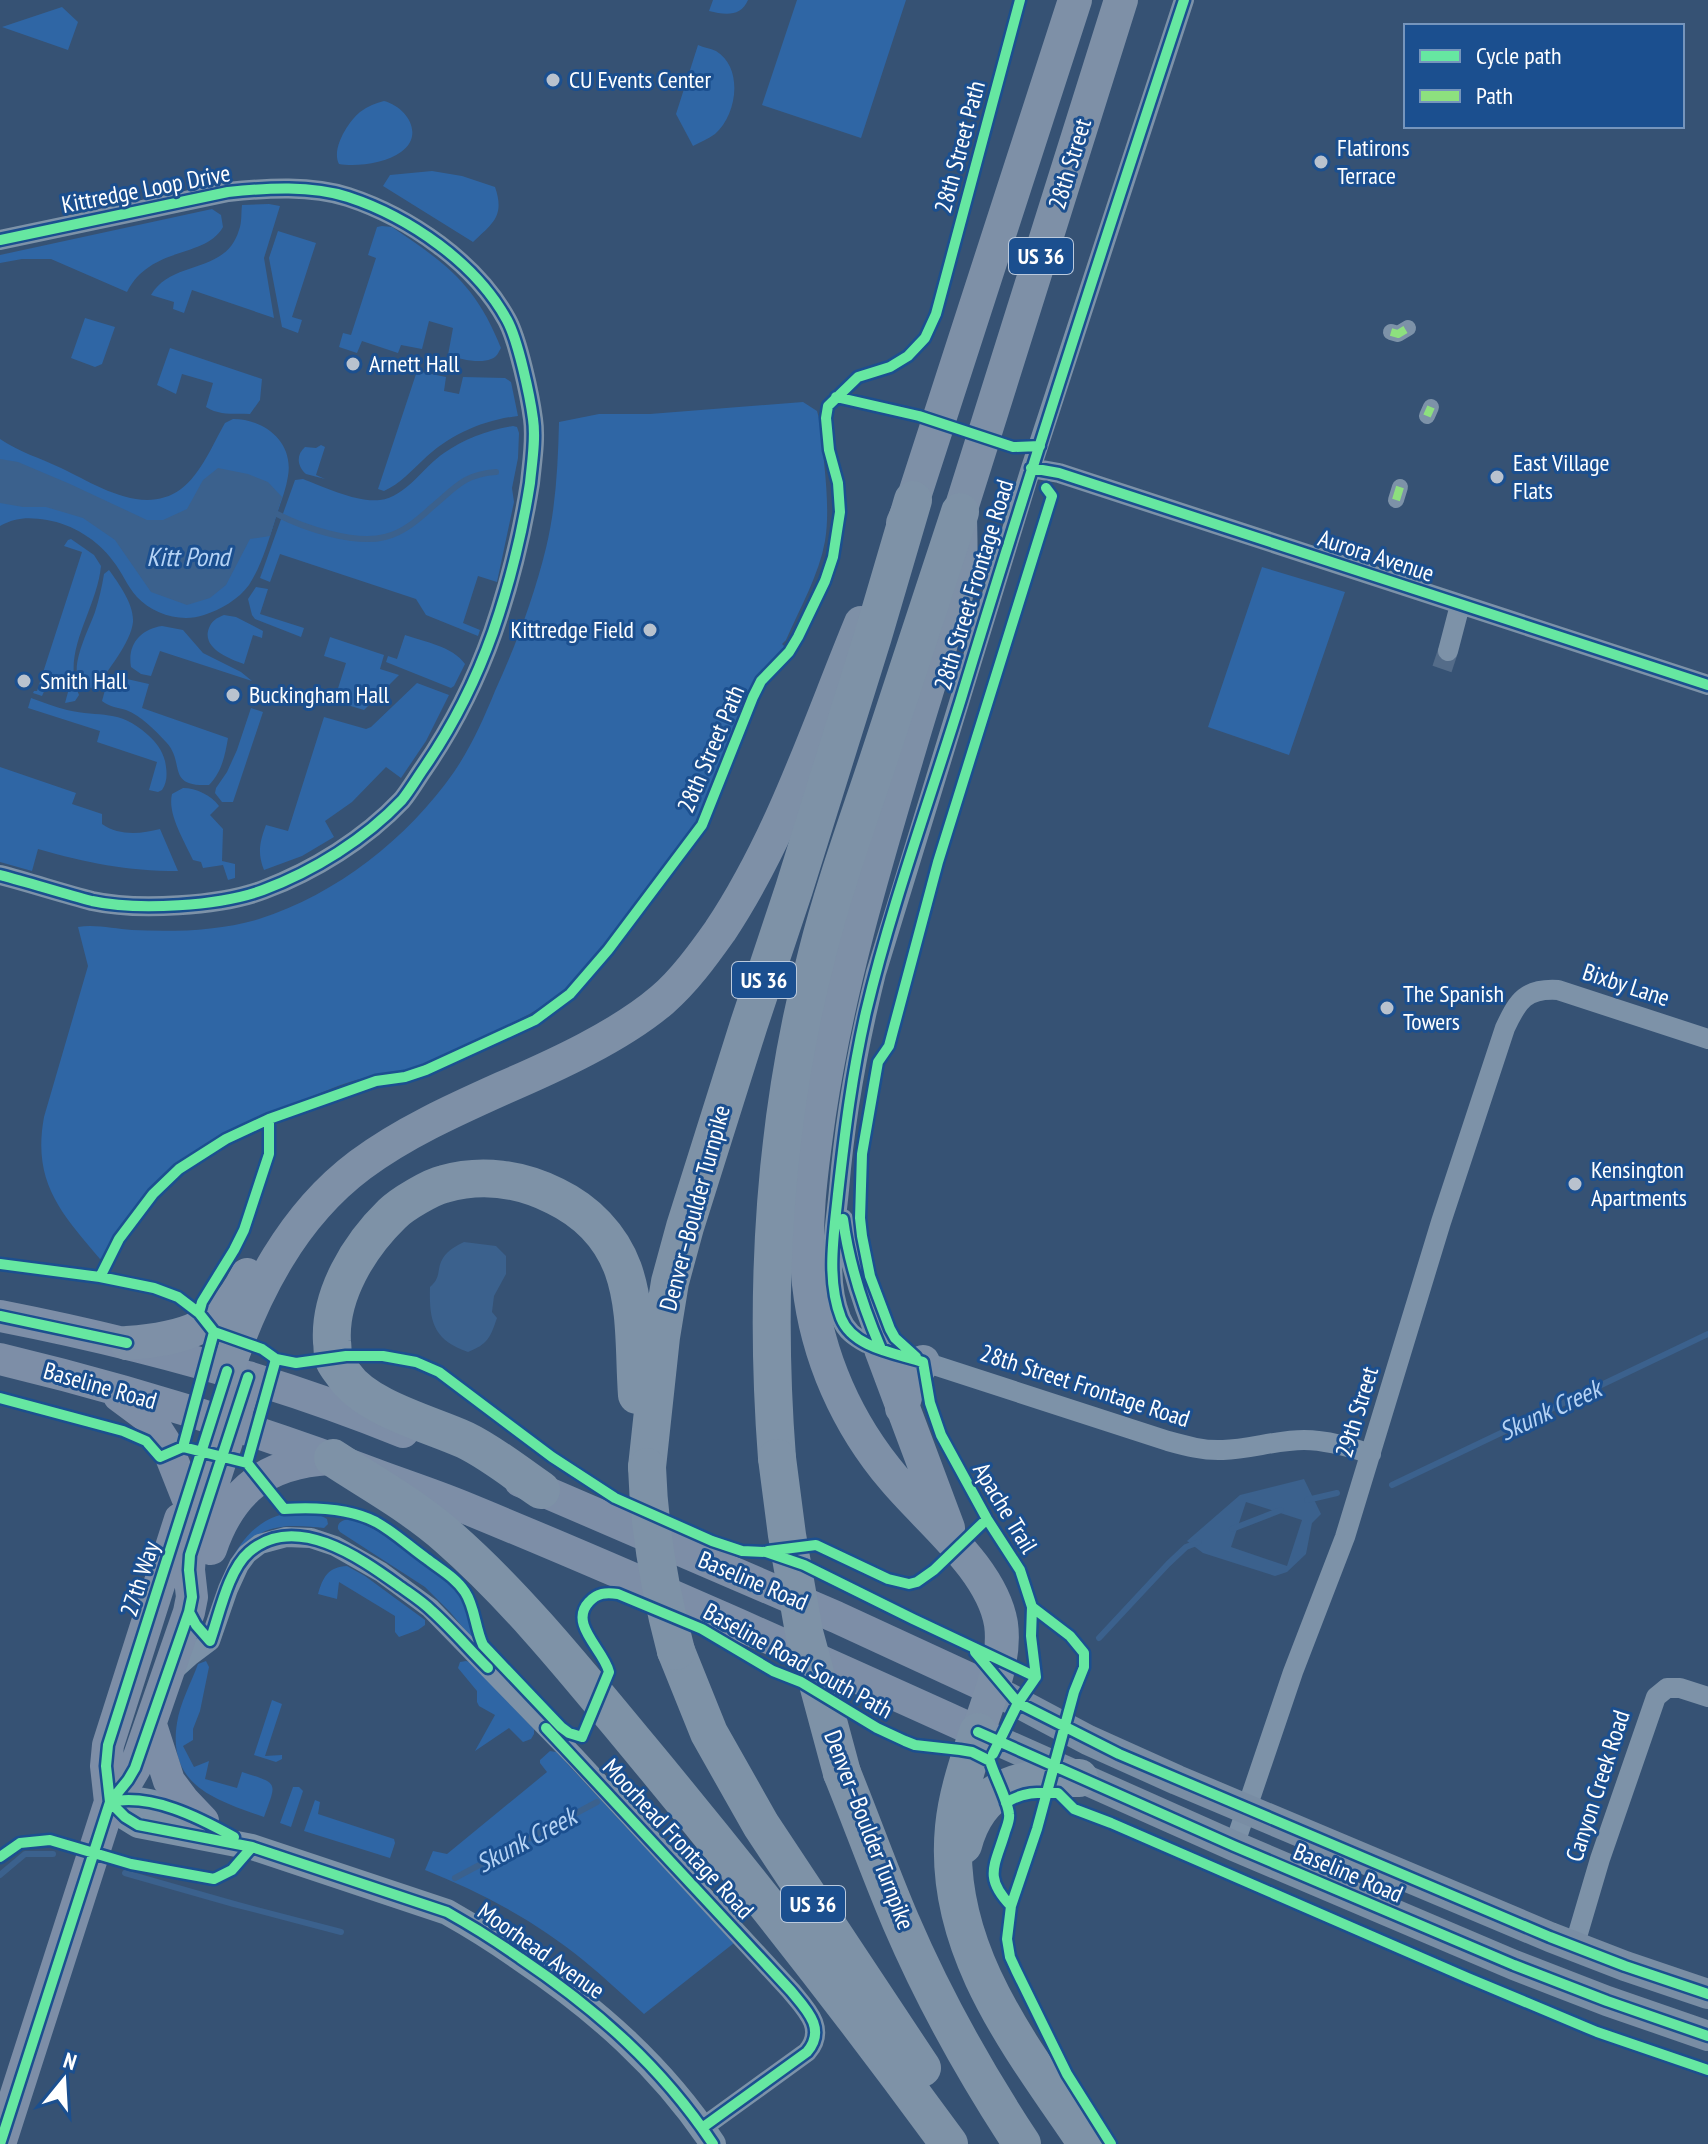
<svg xmlns="http://www.w3.org/2000/svg" width="1708" height="2144" viewBox="0 0 1708 2144" font-family="'PT Sans Narrow',sans-serif">
<rect width="100%" height="100%" fill="#365274"/>
<path fill="#2f66a5" d="M713 0H748C741 17 725 15 709 11Z
M797 0H906L861 138 762 105Z
M62 7 78 22 68 50 2 27Z
M698 45C704 48 710 48 716 51 744 68 737 115 715 134 708 139 700 142 693 146L676 114Z
M384 101C407 107 425 135 401 152 386 163 357 167 339 164 331 149 348 122 360 112 368 106 376 103 384 101Z
M432 171 462 176 495 187C505 216 493 223 473 242L383 186 390 175Z
M269 204 280 206 264 258 274 318 192 290 184 313 173 309 174 302 151 295C172 259 226 275 239 230 242 223 241 213 242 205Z
M212 209 221 215 223 227C205 259 151 245 127 292L51 259H22L0 263V255Z
M382 226 392 227C447 264 476 285 501 348 498 353 497 357 491 359 480 364 459 359 448 355L453 328 429 321 422 349 401 345 398 353 362 341 357 353 339 347 343 333 351 335 376 258 368 255 377 227Z
M278 231 316 243 292 317 302 320 298 333 282 327 269 258Z
M85 318 115 327 102 364 95 367 71 358Z
M170 348 262 379 260 400 250 414C234 413 220 416 206 407L213 383 182 374 176 394 157 385Z
M417 371 446 377 444 391 459 394 463 377 505 378 511 382 518 416C483 420 449 435 423 460 411 471 400 484 384 491L378 489Z
M803 402 817 411 820 422C823 458 831 506 825 541 819 575 800 608 786 640L782 644 786 648 766 668 755 683 744 704 695 828 578 979C545 1010 512 1023 473 1041 452 1051 434 1063 412 1069 396 1074 380 1074 364 1078 341 1083 317 1095 295 1103 211 1137 146 1173 105 1257L100 1259C61 1213 32 1182 44 1117L88 966 78 927C95 924 115 929 132 930 173 932 219 931 259 919 337 894 407 839 454 772 471 747 484 718 495 691 516 645 534 597 546 548 556 507 558 464 559 422L599 414H650Z
M233 419C264 419 294 442 288 476 286 490 280 504 276 517 269 539 262 565 249 585 239 599 220 610 204 615 181 623 153 614 137 597 127 586 122 572 113 561 98 540 72 524 47 520 29 517 16 517 0 526V439C19 452 40 458 61 468 95 484 143 517 181 489 201 474 213 444 225 423Z
M513 426 517 427 519 433 518 458 512 488 514 502 497 582 478 576 463 623 480 630 478 636 426 615 416 599 280 554 270 582 260 578 295 480 303 479C324 487 358 503 380 500 406 497 423 467 444 453 464 439 488 430 513 426Z
M321 445 325 447 316 475 325 479 306 474C297 466 296 455 305 447L316 448Z
M71 539 94 555 101 566C97 610 60 652 79 695L75 701 65 703 68 692 47 685 42 696 33 693 34 691H37L82 552 64 546 68 540Z
M1262 567 1345 592 1289 755 1208 727Z
M109 570C119 584 134 604 133 622 131 642 107 672 95 688 57 688 89 630 95 612 99 599 102 587 104 574Z
M256 587 268 589 260 614 304 628 301 637 255 619 252 615 248 599Z
M224 615 236 617 263 631 262 638 253 635 244 664C229 659 201 648 209 628 212 620 217 618 224 615Z
M162 626 183 630 203 653 241 672 252 681 160 651 151 676 141 674 131 667C127 644 141 629 162 626Z
M405 635C425 642 452 646 465 664L454 686 451 688 386 662 388 656 397 659Z
M330 637 384 655 380 669 399 675 364 710 334 701 346 663 324 656Z
M118 677 149 684 142 708 228 738C225 755 222 772 209 785 165 787 186 763 166 742 155 730 141 716 126 710 116 707 110 707 102 701L105 690Z
M417 683 449 695 426 741 401 778 386 767 352 802 325 821 334 837 302 856 264 870C257 853 260 841 266 825L288 831 324 717 366 729 371 727Z
M31 698C43 702 55 707 67 710 101 718 118 708 148 735 156 742 162 750 165 761 167 771 168 781 162 790L158 792 149 790 157 762 97 742 100 731 28 708Z
M251 708 263 712 233 802H222L215 793 216 788 227 772 237 750Z
M0 767 76 793 72 804 102 814V824C119 836 141 834 160 829L178 871C126 871 87 863 38 849L32 871 0 862Z
M183 788C196 788 211 795 219 806L210 815 223 829 222 861 235 864V878L228 880 223 865 203 868 201 862 193 860C185 842 167 814 172 794Z
M289 1513C302 1513 315 1511 327 1519L328 1524 324 1528C304 1526 278 1523 260 1534 248 1542 237 1556 228 1566 241 1540 258 1518 289 1513Z
M350 1519C388 1531 420 1560 452 1584 468 1602 469 1627 480 1648L450 1612 425 1587 340 1532 338 1529C337 1522 343 1520 350 1519Z
M347 1566 365 1576 425 1620V1625L418 1630 399 1637 395 1632V1616L339 1582 337 1599 318 1594C323 1577 328 1567 347 1566Z
M206 1661 209 1667 200 1711 193 1729V1740L183 1746 194 1767 209 1761 205 1779 237 1788 242 1772C279 1784 277 1781 264 1817 216 1800 167 1786 177 1723 180 1703 191 1683 198 1664Z
M466 1661 470 1662 534 1729V1734L531 1739 523 1742 509 1728 475 1751 495 1715 479 1706 477 1702V1691L458 1668 460 1662Z
M272 1700 282 1704 265 1756 282 1755V1759L276 1762 254 1755Z
M550 1751 556 1752 561 1757 734 1943 644 2014C624 1996 604 1977 583 1960 537 1922 481 1892 425 1870L433 1851 447 1854 547 1772 540 1763V1760Z
M293 1787H299L303 1791 291 1827 280 1823Z
M315 1800 320 1802 318 1814 394 1839 395 1843 390 1858 304 1831Z"/>
<path fill="#3b618d" fill-rule="evenodd" d="M0 459 18 462 70 484 147 520H163L187 509 203 480 218 468 248 474 268 482 282 497 270 536 250 539 226 585 210 598 187 605 151 592 115 540 83 518 46 507H23L0 503Z
M464 1242 496 1246 506 1256V1274L494 1296 492 1312 497 1318C490 1338 488 1344 468 1352 433 1340 429 1321 430 1287 442 1277 436 1269 443 1258 448 1250 456 1246 464 1242Z
M1304 1479 1321 1514 1312 1523 1306 1554 1287 1572 1275 1576 1203 1553 1187 1541 1240 1495ZM1246 1502 1302 1520 1287 1566 1231 1547Z"/>
<g fill="none" stroke-linecap="round" stroke-linejoin="round">
<path stroke="#3b618d" stroke-width="6" d="M277 514C304 528 355 545 385 537 403 533 419 519 432 507 455 488 464 474 496 472
M1392 1485 1708 1334
M1307 1500 1337 1493
M1232 1529 1281 1510
M1099 1638 1168 1564 1186 1547 1199 1542
M125 1873 234 1904 341 1932
M0 1875 25 1854H53
M455 1878 597 1802"/>
<path stroke="#546c89" stroke-width="20" stroke-dasharray="20 10" stroke-linecap="butt" d="M1442 669 1448 651"/>
<path stroke="#7d92a8" stroke-width="16" d="M1391 332 1398 334 1408 328
M1427 416 1431 407
M1396 500 1400 487"/>
<path stroke="#7d92a8" stroke-width="20" d="M1184 0 1031 468 876 973C858 1045 845 1116 839 1190 835 1233 825 1277 841 1318 846 1331 855 1337 866 1343L1168 1441C1186 1446 1204 1451 1223 1450 1250 1449 1277 1440 1304 1440 1327 1440 1350 1447 1371 1454
M0 240 228 192C267 188 311 185 348 197 409 217 476 263 507 320 518 340 530 396 533 419 536 439 532 462 530 483 522 534 510 583 493 632 476 680 453 726 424 768 417 778 410 790 402 800 365 839 314 871 263 890 220 906 138 911 92 901 61 893 31 883 0 875
M1031 468 1059 473 1708 685
M1448 651 1460 605
M843 1219C849 1264 863 1307 881 1349
M171 1673 190 1656 210 1641 228 1589 239 1565 247 1554 260 1544 286 1537 311 1538 335 1546 381 1572 430 1608 575 1757 791 1991C806 2009 827 2029 807 2052L702 2128
M1234 1846 1293 1672 1345 1537 1441 1222 1505 1028C1518 1000 1526 988 1558 990L1708 1039
M1574 1947 1600 1859 1656 1697 1667 1688H1680L1708 1697"/>
<path stroke="#7d92a8" stroke-width="26" d="M110 1802 125 1817 138 1825 252 1847 447 1912C472 1926 496 1941 520 1958 596 2009 662 2067 713 2144
M110 1802C143 1794 171 1809 202 1820"/>
<path stroke="#798da4" stroke-width="30" d="M992 1689 1088 1740 1177 1780 1550 1937 1625 1966 1708 1994
M978 1732 1234 1846 1514 1965 1607 2001 1708 2036"/>
<path stroke="#7d8ea7" stroke-width="32" d="M0 1316C138 1343 273 1379 403 1432
M0 1359C130 1390 257 1430 382 1477 412 1488 443 1498 473 1511 643 1581 810 1656 978 1732
M119 1396 150 1419 166 1444 187 1497
M520 1481 836 1617 992 1689
M211 1549C231 1490 266 1463 329 1459
M151 1725 169 1781 184 1801 203 1821
M110 1802 106 1766 108 1745 180 1519
M0 2144 110 1802 128 1780 135 1768 189 1612 192 1597 189 1570 190 1555 248 1377"/>
<path stroke="#7e90a7" stroke-width="34" d="M903 523 913 500 1075 0
M127 1343C183 1339 221 1329 247 1275
M881 1349 948 1528
M227 1371C253 1293 292 1216 360 1165 403 1133 454 1110 503 1088 554 1066 620 1036 662 1000 684 981 703 955 720 931 783 836 818 727 861 623
M902 1408 908 1386 923 1362
M978 1732C989 1698 1006 1660 1001 1624 992 1569 928 1520 894 1479 847 1424 817 1356 809 1284 803 1227 811 1170 819 1114 838 989 872 874 908 753 919 715 931 678 942 640 947 622 955 602 959 584 962 561 960 535 960 512L1121 0"/>
<path stroke="#7e92a7" stroke-width="38" d="M333 1458C371 1483 413 1506 448 1537 519 1599 583 1680 643 1752 749 1880 851 2010 949 2144
M777 1458C764 1289 774 1119 817 954 833 890 856 827 877 764 905 680 933 596 960 512
M647 1467 661 1337 670 1282 685 1227 749 1024 794 889 873 636 913 500
M541 1490C516 1473 492 1453 465 1440 430 1424 366 1408 344 1375 341 1371 336 1365 334 1360 332 1355 333 1348 332 1342 329 1295 359 1246 392 1214 402 1204 431 1187 444 1184 482 1173 521 1179 555 1196 586 1211 611 1236 623 1269 637 1308 634 1354 637 1395
M676 1651 709 1733 761 1825 922 2068
M978 1732C968 1763 957 1795 954 1827 942 1950 1023 2049 1087 2144
M842 1773C862 1822 880 1873 901 1922 934 1999 976 2074 1022 2144
M963 1845C980 1782 1022 1777 1079 1778"/>
<path stroke="#7e92a7" stroke-width="38" d="M777 1458 787 1535 804 1632 842 1773
M647 1467C649 1530 660 1591 676 1651"/>
<path stroke="#8de07e" stroke-width="8" stroke-dasharray="16 8" stroke-linecap="butt" d="M1391 332 1398 334 1408 328
M1427 416 1431 407
M1396 500 1400 487"/>
<g stroke="#1b4f8f" stroke-width="15">
<path id="cycleway" d="M0 240 228 192C267 188 311 185 348 197 409 217 476 263 507 320 518 340 530 396 533 419 536 439 532 462 530 483 522 534 510 583 493 632 476 680 453 726 424 768 417 778 410 790 402 800 365 839 314 871 263 890 220 906 138 911 92 901 61 893 31 883 0 875
M836 397 919 416 1013 447 1040 446
M1031 468 1059 473 1708 685
M843 1219C849 1264 863 1307 881 1349
M0 1264 100 1277 154 1288 178 1297 199 1313 214 1332 262 1349 276 1359 296 1363 346 1356H383L416 1362 439 1372 552 1457 615 1498 712 1541 742 1551 766 1552 804 1565 913 1619 1036 1677
M100 1277 119 1239 153 1194 179 1169 226 1139 269 1119 376 1081 405 1077 426 1070 535 1020 570 994 608 950 702 825 753 697 761 681 789 652 798 637 825 581 833 557 840 512 838 483 829 450 826 418 828 406 858 377 890 367 908 356 925 338 936 314 1020 0
M199 1313 202 1302 234 1250 244 1230 269 1154V1119
M0 1316 127 1343
M916 1357 895 1338 890 1329 870 1276 862 1236 860 1218 862 1154 878 1062 889 1046 938 862 1052 496 1046 488
M923 1362C895 1353 853 1348 841 1318 826 1279 834 1234 838 1194 845 1131 852 1074 866 1012 891 907 928 805 960 702 1031 467 1107 233 1184 0
M923 1362 930 1403 941 1435 987 1519 1020 1570 1032 1607 1070 1636 1084 1653V1667L1074 1692 1037 1829 1011 1906 1007 1939 1010 1957 1016 1970 1067 2074 1111 2144
M0 1398 123 1431 146 1441 160 1457 183 1447 247 1463 284 1509C314 1507 349 1508 376 1522 394 1532 410 1547 427 1559 440 1569 456 1578 465 1592 475 1607 475 1628 483 1645L561 1727 569 1733 582 1737 609 1672C604 1650 568 1624 589 1602 597 1593 606 1592 618 1594L702 1629 773 1671 801 1682 877 1728 905 1741 915 1745 960 1750 972 1752 990 1761C994 1775 1008 1801 1009 1814 1010 1820 1007 1826 1005 1832 995 1866 983 1877 1011 1906
M183 1447 214 1332
M247 1463 276 1359
M768 1551 816 1545 888 1579 909 1584 917 1582 934 1570 987 1519
M189 1612 196 1625 210 1641C219 1616 228 1570 249 1552 295 1512 359 1557 398 1585 409 1593 422 1601 432 1611 452 1629 469 1649 488 1668
M975 1652 1018 1703 1119 1754 1550 1937 1625 1966 1708 1994
M546 1728 791 1991C806 2009 827 2029 807 2052L702 2128
M978 1732 1234 1846 1514 1965 1607 2001 1708 2036
M993 1754 1018 1703 1036 1677 1031 1636 1032 1607
M110 1802 125 1817 138 1825 252 1847 447 1912C472 1926 496 1941 520 1958 596 2009 662 2067 713 2144
M110 1802 106 1766 108 1745 227 1371
M110 1802C151 1793 198 1817 234 1837
M1006 1803C1022 1792 1038 1792 1058 1793L1074 1809 1111 1823 1468 1978 1597 2032 1708 2070
M0 1857 20 1843 50 1840 131 1864 214 1879 232 1870 252 1847
M0 2144 110 1802 128 1780 135 1768 189 1612 192 1597 189 1570 190 1555 248 1377"/>
</g>
<use href="#cycleway" stroke="#66e7a1" stroke-width="10"/>
</g>
<g fill="#b9c2ce" stroke="#1b4f8f" stroke-width="3">
<circle cx="553" cy="80" r="8"/>
<circle cx="1321" cy="162" r="8"/>
<circle cx="353" cy="364" r="8"/>
<circle cx="1497" cy="477" r="8"/>
<circle cx="650" cy="630" r="8"/>
<circle cx="24" cy="681" r="8"/>
<circle cx="233" cy="695" r="8"/>
<circle cx="1387" cy="1008" r="8"/>
<circle cx="1575" cy="1184" r="8"/>
</g>
<g text-anchor="middle" stroke-width="6" stroke-linejoin="round" paint-order="stroke">
<g fill="#1b4f8f" stroke="#bbcadd" stroke-width="2">
<rect x="1009" y="238" width="64" height="36" rx="6"/>
<rect x="732" y="962" width="64" height="36" rx="6"/>
<rect x="781" y="1886" width="64" height="36" rx="6"/>
</g>
<g font-size="22" font-weight="bold" fill="#fff">
<text x="1041" y="264">US 36</text>
<text x="764" y="988">US 36</text>
<text x="813" y="1912">US 36</text>
</g>
<g font-size="24" fill="#fff" stroke="#1b4f8f" text-anchor="start">
<text x="569" y="88">CU Events Center</text>
<text x="1337" y="156">Flatirons<tspan x="1337" dy="28">Terrace</tspan></text>
<text x="369" y="372">Arnett Hall</text>
<text x="1513" y="471">East Village<tspan x="1513" dy="28">Flats</tspan></text>
<text x="634" y="638" text-anchor="end">Kittredge Field</text>
<text x="40" y="689">Smith Hall</text>
<text x="249" y="703">Buckingham Hall</text>
<text x="1403" y="1002">The Spanish<tspan x="1403" dy="28">Towers</tspan></text>
<text x="1591" y="1178">Kensington<tspan x="1591" dy="28">Apartments</tspan></text>
</g>
<g font-size="24" fill="#fff" stroke="#1b4f8f">
<text transform="translate(960 147) rotate(-75)" y="8">28th Street Path</text>
<text transform="translate(1070 164) rotate(-73)" y="8">28th Street</text>
<text transform="translate(146 189) rotate(-11)" y="8">Kittredge Loop Drive</text>
<text transform="translate(1376 556) rotate(18)" y="8">Aurora Avenue</text>
<text transform="translate(974 585) rotate(-73)" y="8">28th Street Frontage Road</text>
<text transform="translate(711 749) rotate(-67)" y="8">28th Street Path</text>
<text transform="translate(1626 985) rotate(18)" y="8">Bixby Lane</text>
<text transform="translate(695 1208) rotate(-75)" y="8">Denver–Boulder Turnpike</text>
<text transform="translate(100 1386) rotate(16)" y="8">Baseline Road</text>
<text transform="translate(1085 1386) rotate(18)" y="8">28th Street Frontage Road</text>
<text transform="translate(1357 1412) rotate(-73)" y="8">29th Street</text>
<text transform="translate(1005 1508) rotate(59)" y="8">Apache Trail</text>
<text transform="translate(140 1579) rotate(-72)" y="8">27th Way</text>
<text transform="translate(753 1581) rotate(23)" y="8">Baseline Road</text>
<text transform="translate(798 1661) rotate(29)" y="8">Baseline Road South Path</text>
<text transform="translate(1598 1786) rotate(-72)" y="8">Canyon Creek Road</text>
<text transform="translate(869 1830) rotate(69)" y="8">Denver–Boulder Turnpike</text>
<text transform="translate(678 1839) rotate(47)" y="8">Moorhead Frontage Road</text>
<text transform="translate(1348 1873) rotate(23)" y="8">Baseline Road</text>
<text transform="translate(541 1951) rotate(35)" y="8">Moorhead Avenue</text>
</g>
<g font-size="26" font-style="italic" fill="#b5d3f5" stroke="#1b4f8f">
<text x="188" y="566">Kitt Pond</text>
<text transform="translate(1550 1410) rotate(-25)" y="9">Skunk Creek</text>
<text transform="translate(526 1840) rotate(-28)" y="9">Skunk Creek</text>
</g>
</g>
<rect x="1404" y="24" width="280" height="104" fill="#1b4f8f" stroke="#7695bc" stroke-width="2"/>
<rect x="1420" y="50" width="40" height="12" fill="#66e7a1" stroke="#7695bc" stroke-width="2"/>
<text x="1476" y="64" font-size="24" fill="#ffffff">Cycle path</text>
<rect x="1420" y="90" width="40" height="12" fill="#8de07e" stroke="#7695bc" stroke-width="2"/>
<text x="1476" y="104" font-size="24" fill="#ffffff">Path</text>
<g transform="translate(64 2080) rotate(18)" stroke="#1b4f8f" stroke-width="6" paint-order="stroke">
<path d="M0-6L14 30L0 20L-14 30Z" fill="#ffffff"/>
<text y="-12" font-size="22" font-weight="bold" text-anchor="middle" fill="#ffffff">N</text>
</g>
</svg>
